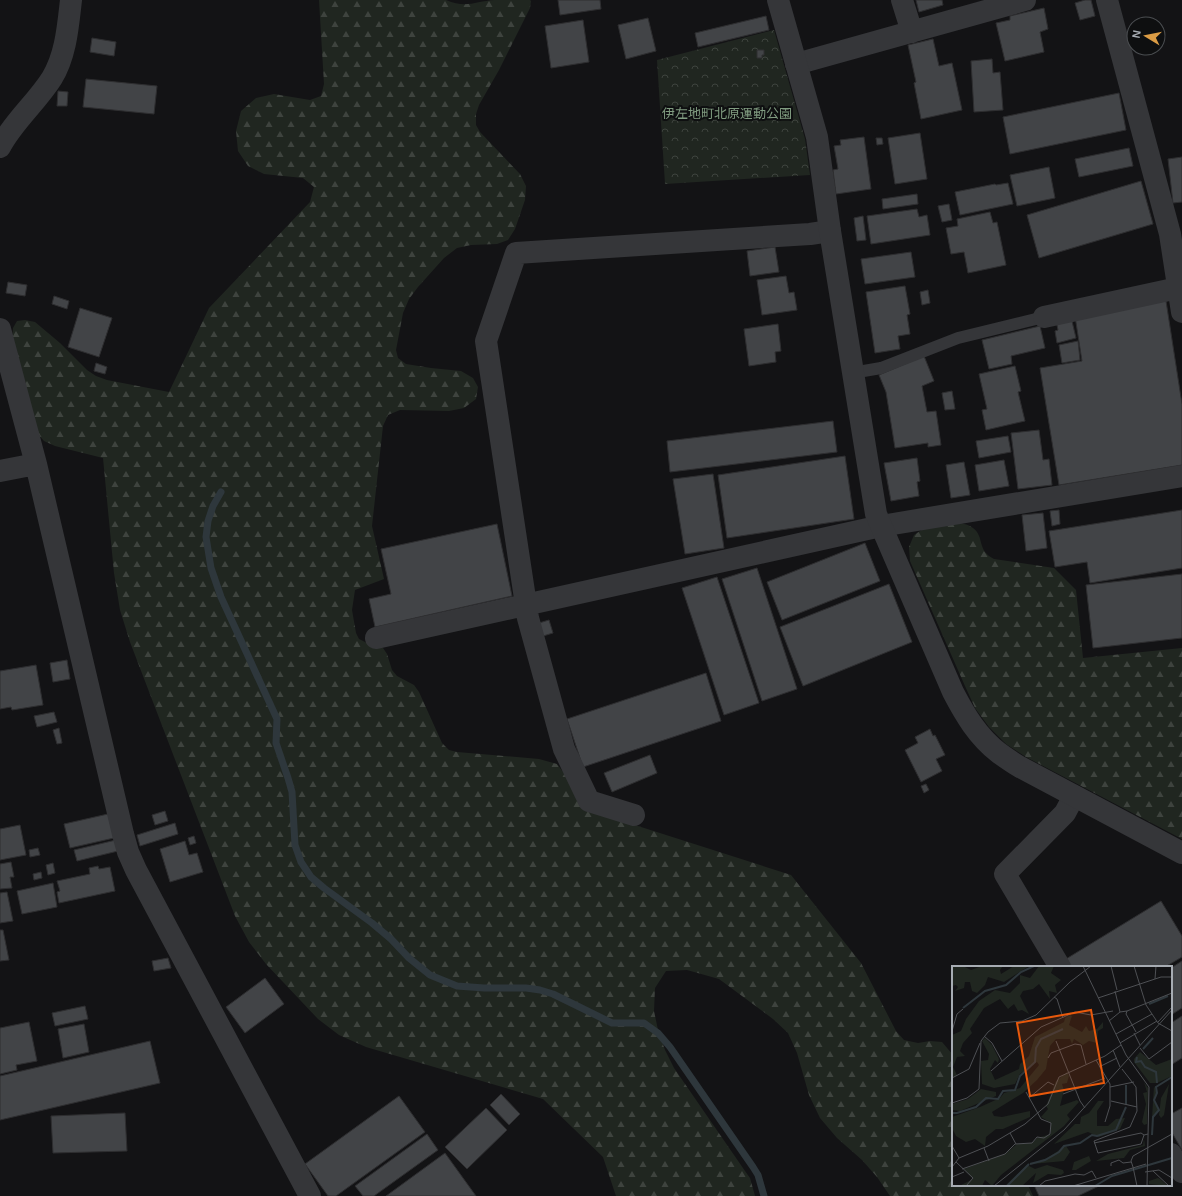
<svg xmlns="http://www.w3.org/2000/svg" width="1182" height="1196" viewBox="0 0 1182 1196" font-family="Helvetica,'Noto Sans JP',sans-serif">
<defs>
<pattern id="forest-firs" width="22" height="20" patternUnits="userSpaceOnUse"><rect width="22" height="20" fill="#202620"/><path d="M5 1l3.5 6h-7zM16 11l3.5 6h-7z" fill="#3e433e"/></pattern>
<pattern id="park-crowns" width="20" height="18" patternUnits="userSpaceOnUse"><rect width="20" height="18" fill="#202620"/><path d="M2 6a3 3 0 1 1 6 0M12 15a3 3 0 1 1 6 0" fill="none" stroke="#3e433e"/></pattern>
</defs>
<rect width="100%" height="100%" fill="#131315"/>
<path fill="url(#forest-firs)" d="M319 0H446C466 9 476 1 495 0 507 0 519 0 530 0L531 1 530 8 499 70 479 105 476 114V125L480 132 520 174 526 186 525 200 515 229 508 240 497 244 471 245 457 248 444 258 418 287 409 299 403 313 396 350 398 358 406 364 431 368 461 371 473 378 478 387 476 399 464 408 449 411 400 410 388 415 383 426 372 526 384 579 355 590 352 610 356 633 359 639 375 647 383 648 387 654 392 670 397 676 414 685 419 692 442 743 449 750 457 752 539 759 557 764 594 812 791 875 861 963 896 1031 904 1040 918 1043 930 1041 942 1042 953 1055V1185H1028L1033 1196H890L877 1177 862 1160 837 1138 820 1118 809 1095 797 1053 788 1033 773 1019 719 979 687 970 666 971 655 988 654 1011 658 1030 665 1050 674 1068 745 1171 750 1178 755 1196H616L603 1157 543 1099 366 1047 339 1035 318 1019 266 964 249 942 235 916 130 642 120 610 114 573 103 458 55 446 44 441 37 433 12 340 13 328 17 321 25 320 35 322 60 343 87 370 96 376 107 380 169 392 209 308 310 202 314 187 303 178 264 174 248 166 238 151 236 131 241 111 256 98 274 94 310 100 321 96 324 84Z
M954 522C960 523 968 524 973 528 985 537 976 550 994 559L1054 568 1076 590 1083 658 1182 648V839L1026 757 1006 744 989 727 975 708 965 686 910 561 909 547 914 535 926 527Z"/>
<path fill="url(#park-crowns)" d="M774 30 805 139 810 175 665 184 657 60Z"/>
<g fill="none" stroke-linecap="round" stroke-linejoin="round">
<path stroke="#2e373c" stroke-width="7" d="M221 492 213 506 208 521 206 537 211 568 221 597 277 719 276 743 288 778 292 792 295 845 301 862 311 877 324 888 372 923 391 939 409 958 430 975 457 986 484 988H526L540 990 553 994 612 1023H644L658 1033 670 1047 753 1167 758 1175 764 1196"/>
</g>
<path fill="#424447" stroke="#2e2e30" d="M558 0H600L601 9 560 15Z
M916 0H942L943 5 919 12Z
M1085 0H1091L1095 16 1080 20 1075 3Z
M1044 8 1048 29 1040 32 1044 52 1005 61 996 23 1010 20V16Z
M766 16 769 30 698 47 695 33Z
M648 18 656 51 626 59 618 25Z
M583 20 589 62 551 68 545 26Z
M92 38 116 42 114 56 90 52Z
M933 39 939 66 952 63 962 110 921 119 914 83 916 82 908 45Z
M757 50H764V55H762V58H757Z
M992 59 993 73 1000 72 1003 110 974 112 971 61Z
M86 79 157 86 154 114 83 107Z
M58 91 68 92 67 106H57Z
M1119 93 1126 130 1010 154 1003 117Z
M920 133 927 179 895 184 888 138Z
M864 137 871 189 836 194 833 170 838 169 834 146 841 145 840 140Z
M876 138H882L883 144 877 145Z
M1129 148 1133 166 1079 177 1075 159Z
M1182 157V202L1173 203 1168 159Z
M1049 167 1055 198 1017 206 1010 175Z
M1141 181 1153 224 1039 258 1027 215Z
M1008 183 1013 204 960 215 955 192 995 184 996 185Z
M917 194 918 204 883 209 882 199Z
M949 204 952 220 942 222 938 206Z
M917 209 919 217 927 215 930 235 871 244 867 216Z
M990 212 993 223 997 222 1006 265 968 273 964 252 951 254 946 228 958 226 957 219Z
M863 216 866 240 857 241 854 218Z
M775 247 779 272 750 276 747 251Z
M911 252 915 277 865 284 861 259Z
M786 276 789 293 794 292 797 310 762 315 757 280Z
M8 282 27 285 25 296 6 293Z
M905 286 910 314 907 315 910 334 898 336 900 349 875 353 866 292Z
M928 290 930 303 922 305 920 292Z
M54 296 69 301 67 309 52 304Z
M1166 301 1182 404V465L1059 485 1040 368 1082 361 1075 316Z
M80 308 112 318 99 357 68 347Z
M1071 317 1076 338 1057 343 1055 331 1058 330 1056 320Z
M778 324 781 351 775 352 776 362 749 366 744 329Z
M1040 326 1045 348 1011 356 1012 364 989 369 982 340Z
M1078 341 1080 360 1062 363 1059 345Z
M924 356 934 381 922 386 927 412 936 411 941 445 928 447V443L895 448 886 392 879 375Z
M96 363 107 367 105 374 94 371Z
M1015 366 1021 391 1018 392 1025 421 986 430 982 410 987 409 979 374Z
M952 391 955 409 945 410 942 393Z
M833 421 837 452 670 472 667 441Z
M1039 430 1043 460 1049 459 1052 485 1018 489 1011 433Z
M1008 436 1011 452 979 458 976 441Z
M845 456 854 519 727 538 718 475Z
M917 458 920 481 917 482 919 496 891 501 884 463Z
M1004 460 1009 486 979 491 975 465Z
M964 462 970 495 951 498 946 465Z
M713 474 724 548 685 554 673 479Z
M1059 510 1060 524 1052 526 1050 511Z
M1182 510V568L1090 583 1087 562 1055 567 1049 531Z
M1043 513 1047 548 1026 551 1022 515Z
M497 524 512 596 375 627 369 599 391 594 381 549Z
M865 543 880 581 782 620 767 582Z
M757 568 797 689 762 701 722 579Z
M1182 574V638L1093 648 1086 585Z
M717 577 759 703 724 715 682 588Z
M889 584 912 642 803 686 780 627Z
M549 620 553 633 543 636 539 623Z
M67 660 70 679 53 682 50 663Z
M36 665 43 705 12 710 11 707 0 709V671Z
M706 673 721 721 583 767 567 719Z
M54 712 57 722 37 727 34 716Z
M59 728 62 743 57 744 53 730Z
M930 729 933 736 935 735 945 755 936 759 942 771 921 782 905 750 918 743 915 737Z
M650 755 657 773 612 792 604 773Z
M926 784 929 790 924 793 921 786Z
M165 811 168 821 155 825 152 815Z
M108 814 114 838 70 848 64 824Z
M175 823 178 834 140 846 137 835Z
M20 825 26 855 0 860V829Z
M194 836 196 843 190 845 188 838Z
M116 840 118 851 77 861 74 850Z
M185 841 189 855 197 853 203 872 170 882 160 849Z
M38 848 40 855 30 857 29 850Z
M11 862 14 877H10L12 888 0 889V864Z
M53 863 55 873 48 875 46 865Z
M98 866 99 869 110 867 115 891 59 903 57 892 60 891 57 881 90 874 89 868Z
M41 872 42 878 34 880 33 874Z
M53 883 57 907 22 914 17 891Z
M7 892 13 921 0 923V893Z
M1161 901 1182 936V957L1165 967H1071L1066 959Z
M0 930H3L9 960 0 961Z
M168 958 171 968 154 971 152 961Z
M1182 961V1008L1171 1015V968Z
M265 978 284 1004 245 1033 226 1007Z
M85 1006 88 1019 55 1026 52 1013Z
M1182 1016V1058L1171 1065V1023Z
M29 1022 37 1061 16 1065 17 1070 0 1074V1028Z
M84 1024 89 1052 63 1058 58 1029Z
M150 1041 160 1083 0 1120V1076Z
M501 1094 520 1114 509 1125 490 1105Z
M399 1096 425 1132 336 1196H328L305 1164Z
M486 1108 507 1130 467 1169 445 1147Z
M1182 1108V1150L1171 1131V1114Z
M125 1113 127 1151 53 1153 51 1116Z
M427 1134 438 1150 374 1196H363L355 1186Z
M445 1153 476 1196H386Z
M1034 1185H1101L1078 1196H1039Z"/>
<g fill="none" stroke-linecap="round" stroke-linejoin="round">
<path stroke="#353639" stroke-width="12" d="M852 373 881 368 958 338 1044 317"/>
<path stroke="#353639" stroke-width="22" d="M902 0 912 32
M1107 0 1170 234 1182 312
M796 64 1025 0
M0 147C13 122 37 102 52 78 66 55 68 26 71 0
M1044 317 1178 288
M0 329 36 464 123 834 128 852 136 870 310 1196
M0 471 36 464
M376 638 881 526 1182 476
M634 815 589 801 564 749 528 618 486 341 516 253 810 234 830 231
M1060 967 1005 874 1065 813 1074 796
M1171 1154 1182 1172"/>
<path stroke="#353639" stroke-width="22" d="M778 0 817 137 830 231 876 514 953 692C965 715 978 737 999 753 1006 758 1013 763 1020 767L1182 853"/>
</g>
<g text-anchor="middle" stroke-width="4" stroke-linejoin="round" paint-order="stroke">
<g font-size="13" fill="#809c80" stroke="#0e0f10">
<text x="727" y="118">伊左地町北原運動公園</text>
</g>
</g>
<g transform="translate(952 966)">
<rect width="220" height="220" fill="#131315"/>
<path d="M202 120 205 127 201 134 207 144 200 152Z" fill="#202620"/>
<path d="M0 0H11L19 4 30 0H51L48 4 49 8 62 0H77L52 16 36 11 33 19 25 27 20 25 18 16H13L12 22 3 25 6 21 4 19 0 20ZM87 0H102L99 7 109 14 103 19 105 27 97 25 98 33 87 18 81 23 71 25 68 30 77 48 70 44 66 45 62 38 56 43 48 33 32 42 18 63 20 67 11 77 8 85 13 90 5 91 1 101 5 109 0 112V69L9 65 14 53 27 35 43 24 58 27 68 17V9L78 12ZM118 49 120 50 117 59 130 66 134 60 137 65 145 63 151 56V62L146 65 145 77 137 75 131 79 122 73 120 78 118 73H104L98 80 94 103 85 114 71 127 40 146 42 150 50 151 78 145V151L51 163H44L34 171 33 180 23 173 14 176 4 170 0 162V151L28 141 48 132 52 127 68 122 87 99 85 96 81 98 68 108 63 118 42 122 30 118 29 95 36 94 37 88 30 75 33 72 40 79 47 93 46 97 43 94 38 103 43 114 67 103 68 98 77 90 83 71 112 56 113 52ZM188 86 204 99 220 93V110L205 117H198L182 96V93ZM115 106 117 110 115 117 110 118 112 124 108 140 125 134 127 136 115 149 118 153 112 160 49 209 40 220 33 214 30 220H7L21 213 12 203 53 188 65 178 80 177 85 172 99 168V157L89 151 96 143 94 140 104 115ZM192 116 196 122 195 158 192 159 190 156 194 138 191 127 195 126ZM217 118 212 149 209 152 207 149 209 132ZM29 123 44 126V130L8 145 0 144V138L16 133ZM146 135H152L145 145V160H156L164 153 173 152 168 163 147 171 136 166 102 178 123 158H128L129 151 137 147ZM192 173 193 180 178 184 172 192 144 195 156 188 191 179ZM114 180 118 186 112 195 80 198 95 192ZM137 190 139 195 124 204H120L122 196ZM75 199 83 203 95 199 111 204 112 207 109 209 96 208 81 217 84 207 70 220H53ZM206 212 208 213 216 220 197 218V215Z" fill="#202620"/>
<path fill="none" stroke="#2e373c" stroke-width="2" d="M197 38 216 30M11 42 33 25 54 19 69 6 82 0M191 83 201 72M185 91 184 96 189 95 193 101 204 106 205 117M174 119V138M0 147H5L24 141 34 132 46 133 51 125 63 124 68 110 83 96 84 82 89 73 111 63M200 169 201 151 207 144 202 134 205 127 204 121 220 111M78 198 93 194 107 186 112 180 128 177 140 169 145 170 164 164 174 141M55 220 77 198M143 220 160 210 220 192"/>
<path fill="none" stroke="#4e5054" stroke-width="1" d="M131 0 174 89 197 121 195 220M159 0 165 24M182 0 194 39 206 57 220 65M203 13 204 0M163 25 168 46M102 31 105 33 111 52M146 32 209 11H220M157 55 168 46 175 45M206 56 220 41M0 65 5 48 11 43M184 66 174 48 175 45 220 27M182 67 188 79M164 68 200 48M32 70 40 77 50 95M104 75 128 135 133 142M168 77 205 55M188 82 197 93 220 76M161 84 168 101M96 92 99 87 123 78 129 79 134 98M144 94 158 118V140L153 156M147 101 165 92M170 103 184 121 185 145 178 161 142 175 146 187 189 178 192 169 196 168M39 105 89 61 123 46 139 49 161 45M0 112 17 103 28 77M158 121 182 116M111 128 153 112M77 132 96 116 102 119M159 135 185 141M0 137 15 132 27 123 29 75 36 66 48 57 70 55 84 49 118 16 139 0M58 167 64 178M142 177 189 167 192 169M0 180 7 192M32 182 37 195M4 196 21 212 14 220M159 200V197L167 194 171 197 179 196M0 201 7 192 36 180 73 158 96 138 107 111 153 90 169 79M181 201 179 195 181 190 220 168M181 201 185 220M10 203 53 188 63 178 80 177 85 171 92 172 98 168 99 157 89 153 74 126M201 205 217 220M193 206 207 204 220 212M0 211 12 206M42 220 112 164 220 44M87 220 93 215 123 208 132 209 140 205 144 212M121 220 194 198"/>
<path fill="#e8590c" fill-opacity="0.15" stroke="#e8590c" stroke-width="2" d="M139 44 152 117 78 130 65 57Z"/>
<rect width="220" height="220" fill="none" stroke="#a7acb3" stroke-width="2"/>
</g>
<g transform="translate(1146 36) rotate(280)"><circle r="19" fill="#0e0f10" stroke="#4b4e51"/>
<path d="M0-3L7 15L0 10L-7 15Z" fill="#db9c45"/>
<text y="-6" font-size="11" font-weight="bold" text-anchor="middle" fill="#a7acb3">N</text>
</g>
</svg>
